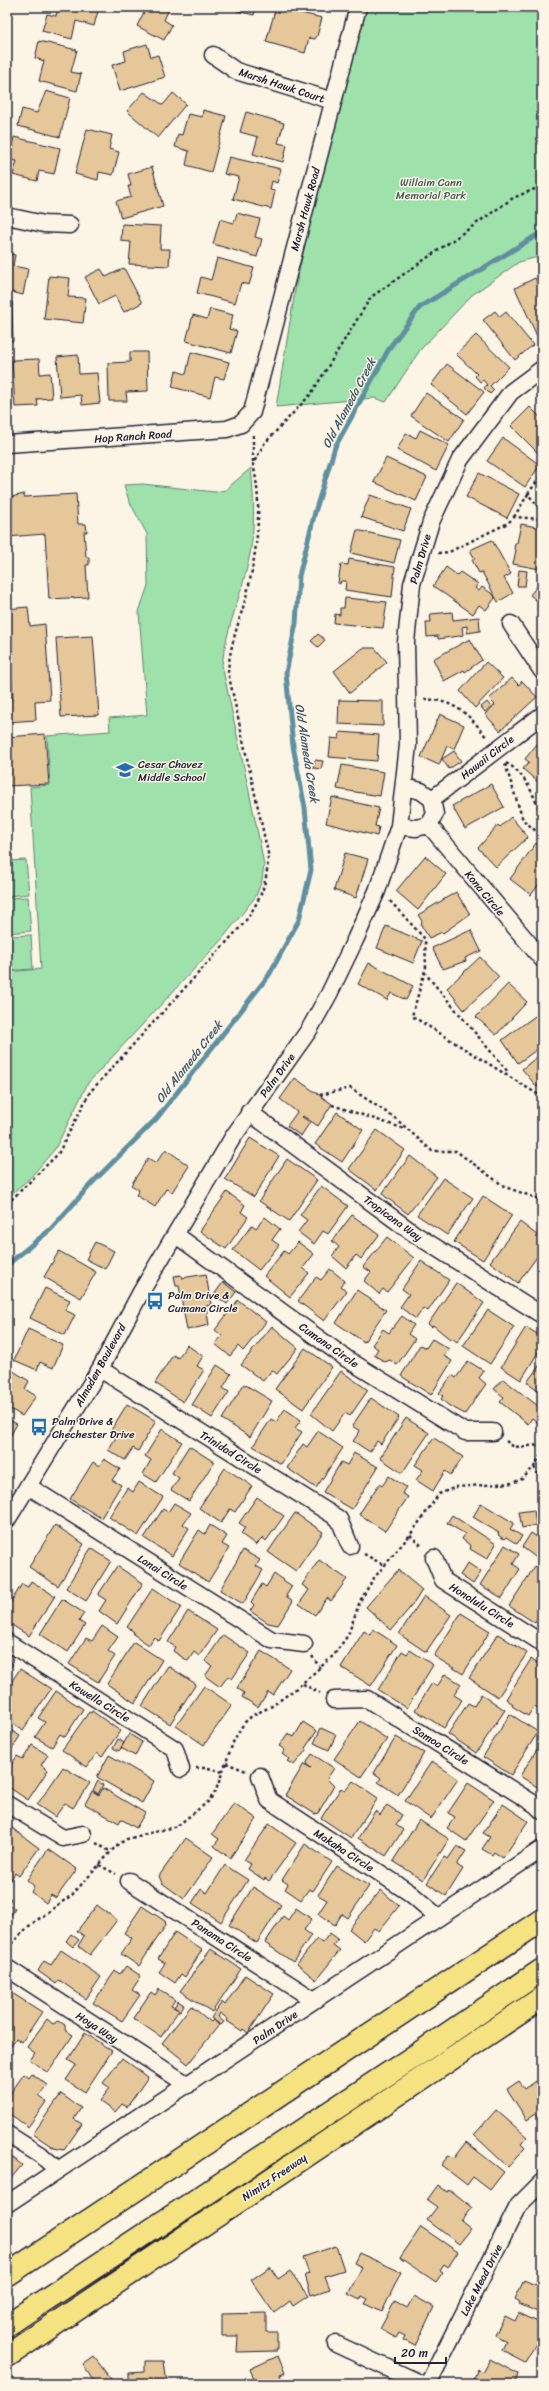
<svg xmlns="http://www.w3.org/2000/svg" width="549" height="2391" viewBox="0 0 549 2391" font-family="Sriracha,sans-serif">
<rect width="100%" height="100%" fill="#fcf5e5"/>
<filter id="ink" filterUnits="userSpaceOnUse"><feTurbulence type="fractalNoise" baseFrequency=".025" numOctaves="2"/><feDisplacementMap in="SourceGraphic" scale="8" xChannelSelector="R" yChannelSelector="G"/><feConvolveMatrix kernelMatrix="1 2 1 2 8 2 1 2 1" color-interpolation-filters="sRGB"/></filter>
<g filter="url(#ink)">
<path fill="#9fe1ab" stroke="#608273" d="M365 7H542V256L519 262 472 295 420 350 386 402 374 398 276 407 296 285 312 212Z
M251 468C254 497 255 526 250 554 243 592 226 627 222 665L260 843 264 865 262 880 256 896 223 938 88 1083 55 1149 30 1178 7 1198V972L41 969 30 787 50 785 47 736 110 731 109 718 147 715 139 612 148 585 147 534 129 501 124 485 143 484 215 492 225 490Z
M26 860 29 894 7 896V861Z
M28 897 31 931 7 933V898Z
M31 935 33 969 7 971V936Z"/>
<g fill="none" stroke-linecap="round" stroke-linejoin="round">
<path stroke="#6090a0" stroke-width="5" d="M7 1265 51 1229 92 1183 157 1118 269 975 299 920 311 870 305 808 293 746 286 673 296 623 299 576 315 512 335 447 390 347 420 307 542 232"/>
</g>
<path fill="#e6c799" stroke="#22223b" d="M58 7H99L94 26 76 21 72 39 42 31 47 14 56 16Z
M138 7H170L164 20 172 25 164 40 137 26 145 10Z
M238 7H256L254 15 237 11Z
M276 7 322 18 317 36 315 39 309 38 305 53 266 42Z
M39 41 77 50 71 72 81 74 77 91 39 81 44 61 35 58Z
M147 44 151 57 158 55 165 77 120 91 112 65 126 61 124 51Z
M46 91 70 98 60 137 18 126 22 109 37 113Z
M144 92 163 105 173 93 186 104 158 138 127 111Z
M203 110 226 116 211 172 186 165 189 151 175 147 178 134 182 135 188 114 202 117Z
M246 112 284 123 278 143 287 145 283 162 253 154 258 137 240 132Z
M87 129 112 135 109 149 119 152 113 175 99 172 98 180 75 174Z
M14 137 60 148 54 174 39 171 37 181 13 175 17 161 9 160Z
M229 157 281 169 277 183 272 181 270 190 275 191 271 209 233 199 239 177 224 174Z
M152 167 163 206 121 218 116 201 131 197 128 186H131L128 174Z
M237 213 260 219 255 237 262 239 257 257 213 244 220 219 234 223Z
M122 224 161 226 160 249H170L169 266 129 264 131 242 121 241Z
M7 253 15 255 13 266 28 269 23 295 7 291Z
M217 258 254 268 249 285 241 283 235 303 197 293 201 277 211 280Z
M124 268 142 303 124 312 115 296 99 304 85 277 101 269 106 277Z
M49 276 70 278 68 297 86 298 83 323 44 319Z
M535 278 542 292V333L537 336 515 288Z
M7 302H12L13 341H7Z
M210 309 233 315 229 329 237 331 231 353 186 341 193 315 207 319Z
M495 311 500 317 506 312 533 345 515 360 483 320Z
M476 335 509 367 490 386 494 390 490 394 484 388 487 385 483 380 480 382 475 376 477 374 456 354Z
M130 352H147L148 391 126 392 127 401H109L108 363 130 362Z
M191 352 229 362 224 379 215 377 210 397 172 387 176 371 186 374Z
M78 355 79 374 97 373 100 403 82 405 81 395 60 397 57 357Z
M39 359 40 374 50 373 52 398 37 399 38 406 15 407 12 360Z
M447 364 484 392 467 414 431 385Z
M426 393 464 419 449 442 411 416Z
M530 407 542 419V457L511 426Z
M420 430 449 445 436 471 397 450 406 433 416 438Z
M503 438 540 465 525 487 487 461Z
M386 458 427 477 416 501 374 482Z
M479 473 519 494 507 518 466 497Z
M24 494V497L76 494 78 524H86L87 532H84L86 557H89V565H86L88 597 49 599 45 534 7 537V498Z
M370 495 411 509 403 531 361 517Z
M521 524 542 528 540 569 513 564 516 550 514 549 515 543H517Z
M357 530 400 540 394 563 351 553Z
M492 540 511 574 504 578 513 593 498 602 482 572 479 573 472 560 475 559 470 550Z
M349 559 395 567 392 597 345 590 346 581H341L340 584 338 583 341 564 348 565Z
M446 567 457 575 460 572 478 584 475 588 479 591 482 587 494 595 495 598 486 610 479 605 473 614 433 586Z
M519 570 527 571 525 586H517Z
M542 580V605L530 595Z
M345 598 387 602 383 628 334 623 335 614 340 615V608H344Z
M28 607 30 626 45 624 50 700 35 701 36 720 7 722V699H13L7 609Z
M452 612 453 620 479 617 480 631 467 633V626L462 627 463 635 459 636 438 639V636L427 637 426 622H431L430 614Z
M318 634 325 640 318 647 311 641Z
M93 636 99 715 61 717 56 638Z
M470 639 482 660 465 672 464 670 444 681 433 659Z
M363 648H375L387 662 350 693 334 671Z
M486 662 503 678 475 708 460 691Z
M512 678 519 685 522 681 537 697 500 731 485 714 495 705 489 699Z
M339 700 383 701V726L338 724Z
M487 702 491 707 485 712 481 707Z
M440 714 464 725 454 749 447 746 439 765 421 757Z
M340 732 379 735 377 761 329 757 331 738 339 739Z
M45 734 49 784 7 786V737Z
M537 744 542 747 540 784 523 769 529 762 525 759Z
M454 751 461 761 449 769 442 759Z
M315 760 323 761 321 769 313 768Z
M342 765 384 772 380 796 337 789Z
M491 784 504 807 465 829 452 806Z
M332 797 379 808 375 826 379 827 377 836 326 823Z
M511 817 528 837 496 867 478 848 498 825 500 827Z
M536 843 542 847V880L531 895 510 879Z
M345 853 368 859 356 898 334 890Z
M425 856 446 874 418 910 396 891Z
M456 892 470 914 443 933 442 932 429 938 421 925 422 921 418 915Z
M386 926 422 941 413 963 377 948Z
M471 930 481 951 465 958 466 961 443 969 432 948Z
M480 957 499 977 464 1010 447 988Z
M369 963 413 986 406 1000 391 993 387 1000 358 984Z
M508 984 527 1002 496 1035 476 1017Z
M542 1011V1046L518 1063 502 1040Z
M542 1053V1083L537 1087 522 1069Z
M295 1078 332 1104 318 1126 303 1116 302 1117 310 1122 301 1136 287 1126 297 1112 280 1099Z
M337 1112 363 1130 342 1162 315 1144Z
M377 1130 405 1150 377 1190 349 1169Z
M250 1138 279 1156 254 1197 225 1179Z
M166 1149 189 1166 172 1192 166 1189 155 1207 136 1195 139 1190 131 1185 148 1158 156 1163Z
M410 1156 437 1177 408 1214 382 1194Z
M287 1159 317 1180 289 1221 259 1201Z
M443 1178 473 1198 447 1235 417 1215Z
M321 1186 348 1206 328 1234 323 1231 314 1244 298 1232 307 1220 300 1215Z
M227 1192 245 1205 241 1212 248 1217 226 1249 200 1231Z
M483 1196 512 1215 483 1260 454 1242Z
M352 1215 379 1235 361 1259 356 1255 346 1268 332 1256 339 1247 332 1241Z
M265 1217 280 1229 272 1240 279 1245 259 1270 233 1250 252 1225 256 1228Z
M520 1222 542 1239V1250L518 1283 490 1262Z
M387 1237 414 1258 387 1292 383 1289 379 1294 364 1281 371 1272 363 1267Z
M95 1242 114 1251 105 1269 86 1259Z
M298 1242 314 1254 303 1268 309 1273 290 1297 264 1276 284 1251 288 1254Z
M59 1251 96 1272 81 1298 44 1277Z
M421 1261 449 1280 428 1311 423 1308 416 1319 400 1307 409 1294 402 1289Z
M330 1269 345 1281 341 1286 347 1291 324 1321 298 1301 316 1277 321 1280Z
M206 1274 211 1305 206 1306 209 1325 187 1330 179 1286H176L174 1276 181 1275 182 1278Z
M223 1282 236 1292 227 1304 214 1295Z
M456 1283 484 1303 457 1342 452 1338 451 1340 433 1325 432 1327 428 1324Z
M45 1288 70 1300 65 1310 75 1315 65 1335 30 1318Z
M357 1290 386 1310 364 1342 336 1323Z
M238 1300 266 1322 243 1351 238 1346 230 1356 215 1344 222 1336 215 1330Z
M488 1310 514 1327 490 1364 463 1346Z
M402 1316 414 1325 408 1334 415 1339 397 1365 390 1360 385 1362 374 1355 378 1349 372 1345 383 1329 389 1333Z
M272 1326 298 1348 277 1374 272 1370 263 1381 241 1365Z
M526 1327 542 1337V1346L521 1380 501 1367Z
M28 1329 63 1345 53 1368 40 1362 37 1370 14 1360Z
M432 1339 449 1349 444 1356 452 1361 431 1395 401 1376 420 1345 426 1348Z
M187 1345 203 1356 197 1366 204 1370 183 1402 155 1383 173 1355 178 1358Z
M305 1348 332 1367 303 1409 275 1389Z
M468 1361 484 1371 479 1378 486 1384 465 1414 448 1405 441 1399 443 1396 439 1393 452 1375 456 1378Z
M542 1362V1393L527 1382Z
M217 1365 231 1374 223 1388 229 1392 212 1418 192 1405Z
M7 1367 29 1381 25 1389 36 1396 22 1416 7 1407Z
M341 1371 368 1390 350 1416 345 1413 332 1431 311 1414Z
M503 1379 542 1409V1415L537 1422 532 1418 528 1424 500 1402 504 1397 494 1389Z
M244 1384 272 1401 250 1437 222 1419Z
M371 1398 399 1417 381 1444 377 1441 370 1452 353 1441 360 1431 352 1426Z
M127 1404 156 1421 138 1451 133 1448 125 1460 108 1450 117 1436 110 1432Z
M285 1409 301 1420 295 1428 302 1432 281 1464 253 1446 271 1419 276 1422Z
M406 1418 429 1433 402 1473 380 1458Z
M7 1419 17 1424 8 1440H7Z
M162 1429 182 1442 156 1482 143 1474 151 1460 145 1456Z
M318 1431 343 1448 316 1488 287 1468 303 1444 307 1447Z
M434 1438 463 1457 451 1475 445 1471 433 1491 416 1480 423 1470 415 1465Z
M189 1446 214 1462 189 1501 171 1490 179 1478 172 1473Z
M354 1453 378 1467 352 1509 323 1492 341 1462 347 1465Z
M104 1459 120 1469 112 1480 121 1485 101 1518 70 1499 93 1462 99 1466Z
M225 1468 252 1486 235 1512 230 1509 221 1523 199 1508Z
M389 1476 406 1487 402 1493 408 1497 385 1531 359 1514 379 1484 382 1486Z
M139 1482 163 1497 138 1536 109 1517 127 1488 133 1492Z
M257 1497 284 1516 266 1541 263 1538 256 1545 241 1534 245 1527 239 1523Z
M174 1503 191 1513 183 1524 189 1528 172 1556 144 1538 163 1509 168 1512Z
M481 1503 514 1523 510 1529 522 1536 517 1544 506 1537 504 1539 498 1535 499 1533 473 1517Z
M534 1510 536 1525 522 1528 519 1512Z
M295 1513 323 1532 296 1571 268 1552Z
M452 1515 496 1544 487 1559 470 1549 471 1546 462 1539 465 1534 447 1523Z
M55 1525 84 1544 58 1586 29 1567Z
M210 1525 227 1536 222 1544 229 1548 208 1582 179 1563 199 1530 205 1534Z
M531 1533 542 1540V1563L539 1561 541 1559H538L522 1547Z
M505 1545 519 1554 513 1564 520 1569 502 1598 480 1585Z
M91 1548 111 1561 86 1601 66 1588Z
M243 1550 260 1560 256 1566 263 1570 243 1604 220 1590Z
M319 1560 347 1579 331 1601 327 1598 315 1615 299 1604 309 1590 302 1585Z
M468 1563 481 1572 473 1584 460 1575Z
M117 1566 143 1583 117 1624 99 1611 106 1600 98 1595Z
M535 1566 542 1570V1612L535 1623 509 1606Z
M398 1570 422 1590 414 1603 391 1630 366 1607Z
M274 1574 292 1586 286 1596 293 1601 278 1625 268 1623 250 1611 254 1605 251 1602 262 1584 266 1587Z
M31 1581 55 1596 29 1636 7 1622V1608L22 1584 28 1587Z
M153 1588 181 1607 159 1641 154 1637 149 1645 133 1634 134 1632 127 1627Z
M424 1596 451 1615 426 1652 399 1634Z
M62 1599 84 1613 79 1621 85 1625 68 1652 40 1634Z
M188 1611 217 1630 199 1656 194 1652 188 1661 173 1651 175 1647 168 1642Z
M461 1613 490 1631 463 1674 434 1656Z
M102 1626 118 1637 108 1651 115 1656 98 1682 69 1664 86 1638 92 1641Z
M373 1629 397 1645 371 1686 341 1667 364 1631 370 1635Z
M498 1634 527 1653 498 1697 469 1678Z
M223 1635 250 1653 232 1679 228 1676 220 1687 205 1676 212 1666 205 1661Z
M134 1642 162 1660 135 1703 107 1684Z
M410 1650 433 1665 407 1708 378 1690 402 1651 407 1654Z
M261 1651 290 1669 273 1695 268 1692 258 1707 242 1697 244 1693 237 1688Z
M531 1659 542 1667V1703L538 1709 534 1707 528 1716 512 1706 513 1704 506 1699Z
M7 1660 13 1664 7 1673Z
M168 1666 196 1684 170 1724 142 1706Z
M20 1669 51 1689 23 1730 7 1719V1688Z
M445 1674 461 1684 454 1695 462 1700 444 1728 415 1710 432 1683 437 1687Z
M204 1686 232 1705 204 1745 176 1726Z
M56 1691 83 1709 65 1737 60 1734 52 1747 35 1737 45 1722 38 1718Z
M481 1694 505 1710 476 1753 448 1734 468 1703 474 1706Z
M92 1711 120 1731 102 1757 97 1753 87 1767 62 1750 89 1712 91 1713Z
M510 1714 538 1732 511 1775 483 1757Z
M360 1721 387 1739 361 1777 334 1759Z
M303 1722 317 1731 305 1748 307 1749 294 1765 287 1761 289 1759 282 1754 285 1750 279 1746 288 1733 294 1737Z
M7 1728 20 1736 7 1757Z
M321 1728 336 1735 329 1750 314 1743Z
M129 1734 142 1742 135 1756 121 1748Z
M396 1737 424 1753 398 1795 378 1782 381 1778 374 1773Z
M118 1739 124 1743 119 1751 113 1748Z
M32 1745 48 1755 41 1765 48 1770 28 1800 7 1786V1771L17 1756 23 1759Z
M537 1749 542 1752V1790L520 1776Z
M312 1754 334 1768 327 1779 334 1786 318 1813 315 1814 285 1795 304 1764 311 1768 306 1764Z
M109 1755 154 1781 142 1803 97 1777Z
M432 1761 458 1779 431 1819 405 1801Z
M63 1767 90 1783 73 1808 65 1803 55 1817 37 1805Z
M98 1781 103 1785 98 1794 93 1790Z
M353 1781 378 1798 351 1838 321 1818 341 1788 345 1791Z
M468 1783 494 1800 466 1841 447 1828 455 1817 448 1813Z
M103 1788 145 1813 136 1828 121 1819 119 1823 85 1804 92 1791 99 1795Z
M234 1803 257 1819 230 1858 214 1846 219 1839 212 1834Z
M503 1804 528 1821 503 1858 494 1852 492 1855 482 1849 490 1837 483 1833Z
M387 1805 402 1815 396 1825 403 1830 386 1856 358 1838 375 1811 380 1815Z
M419 1820 449 1839 423 1880 393 1861Z
M269 1824 296 1843 269 1881 265 1878 264 1880 248 1869 251 1864 244 1860Z
M12 1828 39 1848 19 1876 15 1873 7 1885V1835Z
M186 1838 213 1857 184 1899 162 1883 159 1876Z
M305 1844 332 1862 313 1891 309 1889 301 1900 285 1889 288 1884 282 1880Z
M457 1846 466 1851 457 1865 463 1869 446 1896 427 1883 444 1857 448 1859Z
M48 1849 77 1869 56 1898 51 1895 46 1903 31 1892 34 1886 27 1880Z
M225 1865 248 1880 221 1922 192 1903 201 1889 207 1893Z
M337 1866 369 1886 348 1918 342 1914 335 1925 318 1914 327 1900 318 1895Z
M253 1887 281 1905 257 1943 229 1925Z
M381 1890 399 1906 379 1931 374 1928 364 1941 349 1929Z
M7 1896 11 1899 8 1905 15 1909 7 1921Z
M97 1905 117 1920 90 1955 78 1946 84 1936 77 1931Z
M142 1906 165 1921 166 1925 139 1966 121 1954 132 1938 124 1933Z
M296 1908 312 1919 304 1930 311 1935 293 1962 265 1943 283 1916 288 1920Z
M175 1932 202 1950 185 1977 181 1974 175 1983 159 1972 165 1963 158 1959Z
M330 1933 338 1939 333 1945 340 1950 316 1980 297 1964 317 1939 322 1943Z
M71 1934 79 1940 73 1947 66 1941Z
M211 1949 241 1969 212 2012 180 1991Z
M61 1950 101 1977 86 1999 59 1980 56 1984 38 1971 44 1961 51 1965Z
M126 1966 141 1976 132 1990 140 1995 122 2021 93 2003 115 1971 120 1974Z
M245 1975 274 1994 248 2033 243 2029 242 2031 227 2021 228 2019 220 2013 218 2017 224 2022 221 2025 211 2018 222 2002 225 2005Z
M159 1989 175 2000 171 2006 179 2010 161 2037 133 2018 151 1992 155 1995Z
M12 1993 42 2012 22 2042 16 2038 9 2049 7 2001Z
M178 2001 184 2005 180 2011 174 2007Z
M191 2006 211 2022 213 2020 219 2025 188 2064 162 2043Z
M47 2019 53 2024 59 2021 65 2025V2030L73 2035 48 2073 30 2060 35 2053 27 2047Z
M85 2033 112 2051 85 2092 66 2080 76 2065 68 2060Z
M122 2058 148 2077 127 2107 122 2104 115 2112 100 2101 110 2088 103 2083Z
M24 2074 29 2078 32 2074 48 2085 39 2097 46 2102 28 2127 7 2112V2098Z
M539 2079 542 2083V2122L536 2114 527 2120 507 2089 519 2081 525 2089Z
M61 2094 81 2108 74 2119 82 2124 64 2150 54 2148 33 2134Z
M496 2110 527 2137 521 2144 525 2148 508 2167 474 2135Z
M466 2142 504 2172 490 2190 473 2177 467 2185 441 2165 449 2155 454 2158Z
M7 2153 22 2165 7 2183Z
M438 2185 447 2192 449 2189 472 2207 461 2221 471 2229 459 2244 427 2220 437 2207 427 2200Z
M421 2227 458 2252 448 2267 444 2264 440 2270 443 2272 436 2282 400 2258Z
M336 2246 344 2270 325 2276 330 2289 311 2295 305 2275 309 2274 303 2257Z
M359 2253 401 2272 382 2312 365 2304 368 2299 362 2296 360 2300 348 2294 362 2267 354 2263Z
M270 2267 278 2279 290 2271 308 2296 293 2306 290 2301 274 2313 251 2280Z
M539 2276 542 2278V2314L519 2304 520 2302 515 2299 524 2280 535 2285Z
M414 2296 434 2307 415 2346 403 2340 405 2336 399 2333 396 2338 380 2329 395 2301 407 2308Z
M266 2313V2332H277V2351L237 2352 238 2336H222V2314Z
M519 2313 542 2324V2334L525 2362 502 2350 506 2341 495 2335 505 2316 515 2321Z
M278 2356 285 2373 280 2375 284 2384H249L255 2382 250 2369Z
M94 2357 114 2383 113 2384H91L94 2382 83 2365Z
M490 2359 518 2374 515 2384H471L478 2369 483 2372Z
M145 2361H164L167 2384H129V2373L145 2372Z"/>
<g fill="none" stroke-linecap="round" stroke-linejoin="round">
<g stroke="#22223b" stroke-width="19">
<path id="minor" d="M213 55 236 71 333 101
M7 216 44 224 70 225
M7 444 227 429 241 424 252 412 358 7
M511 624 542 671
M432 799 542 715
M429 825 542 959
M399 826 416 828 429 825 435 814 432 799 421 791 405 787
M249 1112 413 1233 542 1315
M176 1235 347 1359 465 1432H493
M100 1369 339 1519 350 1546
M28 1486 272 1640 304 1644
M7 1520 100 1369 141 1292 233 1137 309 1030 329 994 355 940 377 891 399 826 408 745 406 642 412 584 431 522 460 460 511 392 542 369
M434 1558 443 1580 542 1643
M7 1642 175 1749 181 1769
M334 1700 367 1699 536 1805 542 1811
M260 1776 269 1800 410 1893 438 1917
M7 1804 63 1838 83 1834
M129 1881 314 2000
M7 1968 188 2085
M7 2134 42 2156 58 2170
M7 2204 542 1849
M336 2344 422 2384
M428 2384 518 2206 542 2182"/>
</g>
<g stroke="#22223b" stroke-width="25">
<path id="motorway" d="M7 2275 542 1920
M7 2325 418 2054 542 1970
M7 2356 542 1998"/>
</g>
<path stroke="#22223b" stroke-width="2.5" stroke-dasharray="3 3" stroke-linecap="butt" d="M253 435V464
M528 494 542 474
M514 517 528 494 542 512
M438 553 449 552 508 523 514 517 542 519
M424 699C453 700 470 714 486 737
M506 763C526 773 535 798 542 818
M505 764 523 820 542 836
M390 901 425 939 426 967 412 1016 542 1097
M424 972 508 1072 505 1075
M320 1095 350 1088 395 1118 432 1151H456L505 1187 542 1200
M332 1105 405 1129
M7 1204 58 1154 90 1092 244 923C261 899 268 883 268 853L228 672C230 640 244 611 250 580 258 542 262 502 253 464L264 444 311 394 371 297 513 198 542 186
M506 1441 514 1447 542 1445
M534 1467 542 1481
M410 1535 423 1547
M364 1554 384 1565
M312 1656 320 1668
M303 1684 320 1693
M226 1763 246 1771
M196 1768H208L223 1772
M96 1843 111 1852
M99 1865 116 1874
M7 1948 29 1926 72 1895 117 1845 127 1839 177 1826 209 1801 216 1790 234 1740 244 1723 253 1715 272 1706 297 1688 334 1655 348 1635 360 1601 374 1578 410 1535 439 1494 456 1487 512 1483 522 1479 534 1467 542 1453"/>
<use href="#minor" stroke="#fcf5e5" stroke-width="16"/>
<use href="#motorway" stroke="#f5e382" stroke-width="22"/>
</g>
</g>
<defs>
<g id="school-bare" transform="scale(1.38)"><path d="M0-5L7-2L0 1L-7-2ZM-4 1L0 2.5L4 1V4Q0 6-4 4Z" fill="#1f6fb2" stroke="#fcf5e5" stroke-width="2.5" paint-order="stroke"/></g>
<g id="bus-bare" transform="scale(1.38)"><path d="M-5-6H5V4H4V6H2V4H-2V6H-4V4H-5ZM-3.5-4V0h7V-4ZM-3.5 1.2v1.5H-2V1.2ZM2 1.2v1.5H3.5V1.2Z" fill="#1f6fb2" stroke="#fcf5e5" stroke-width="2.5" paint-order="stroke"/></g>
</defs>
<g fill-rule="evenodd">
<use href="#school-bare" x="125" y="770"/>
<use href="#bus-bare" x="155" y="1301"/>
<use href="#bus-bare" x="39" y="1427"/>
</g>
<g text-anchor="middle" stroke-width="3" stroke-linejoin="round" paint-order="stroke">
<g font-size="11" fill="#22223b" stroke="#fcf5e5">
<text transform="translate(282 85) rotate(18)" y="4">Marsh Hawk Court</text>
<text transform="translate(305 209) rotate(-75)" y="4">Marsh Hawk Road</text>
<text transform="translate(133 436) rotate(-4)" y="4">Hop Ranch Road</text>
<text transform="translate(420 559) rotate(-74)" y="4">Palm Drive</text>
<text transform="translate(487 757) rotate(-38)" y="4">Hawaii Circle</text>
<text transform="translate(485 893) rotate(50)" y="4">Kona Circle</text>
<text transform="translate(277 1075) rotate(-54)" y="4">Palm Drive</text>
<text transform="translate(393 1218) rotate(36)" y="4">Tropicana Way</text>
<text transform="translate(329 1345) rotate(35)" y="4">Cumana Circle</text>
<text transform="translate(100 1365) rotate(-61)" y="4">Almaden Boulevard</text>
<text transform="translate(231 1452) rotate(32)" y="4">Trinidad Circle</text>
<text transform="translate(163 1572) rotate(32)" y="4">Lanai Circle</text>
<text transform="translate(482 1605) rotate(32)" y="4">Honolulu Circle</text>
<text transform="translate(100 1701) rotate(32)" y="4">Kawella Circle</text>
<text transform="translate(441 1745) rotate(32)" y="4">Samoa Circle</text>
<text transform="translate(344 1850) rotate(33)" y="4">Makaha Circle</text>
<text transform="translate(222 1940) rotate(33)" y="4">Panama Circle</text>
<text transform="translate(97 2027) rotate(33)" y="4">Hoya Way</text>
<text transform="translate(275 2027) rotate(-34)" y="4">Palm Drive</text>
<text transform="translate(274 2177) rotate(-34)" y="4">Nimitz Freeway</text>
<text transform="translate(481 2280) rotate(-63)" y="4">Lake Mead Drive</text>
</g>
<g font-size="11" fill="#485b5d" stroke="#fcf5e5">
<text x="431" y="186">Willaim Cann<tspan x="431" dy="13">Memorial Park</tspan></text>
</g>
<g font-size="11" fill="#22223b" stroke="#fcf5e5" text-anchor="start">
<text x="138" y="768">Cesar Chavez<tspan x="138" dy="13">Middle School</tspan></text>
<text x="168" y="1299">Palm Drive &amp;<tspan x="168" dy="13">Cumana Circle</tspan></text>
<text x="52" y="1425">Palm Drive &amp;<tspan x="52" dy="13">Chechester Drive</tspan></text>
</g>
<g font-size="12" font-style="italic" fill="#41596e" stroke="#fcf5e5">
<text transform="translate(349 403) rotate(-62)" y="4">Old Alameda Creek</text>
<text transform="translate(307 753) rotate(81)" y="4">Old Alameda Creek</text>
<text transform="translate(189 1062) rotate(-52)" y="4">Old Alameda Creek</text>
</g>
</g>
<rect width="549" height="2391" fill="none" stroke="#fcf5e5" stroke-width="24"/>
<rect x="12" y="12" width="525" height="2367" fill="none" stroke="#22223b" stroke-width="1.5" filter="url(#ink)"/>
<path d="M395 2357v6h51v-6" fill="none" stroke="#22223b" stroke-width="2"/>
<text x="401" y="2357" font-size="12" fill="#22223b" stroke="#fcf5e5" stroke-width="3" paint-order="stroke">20 m</text>
</svg>
